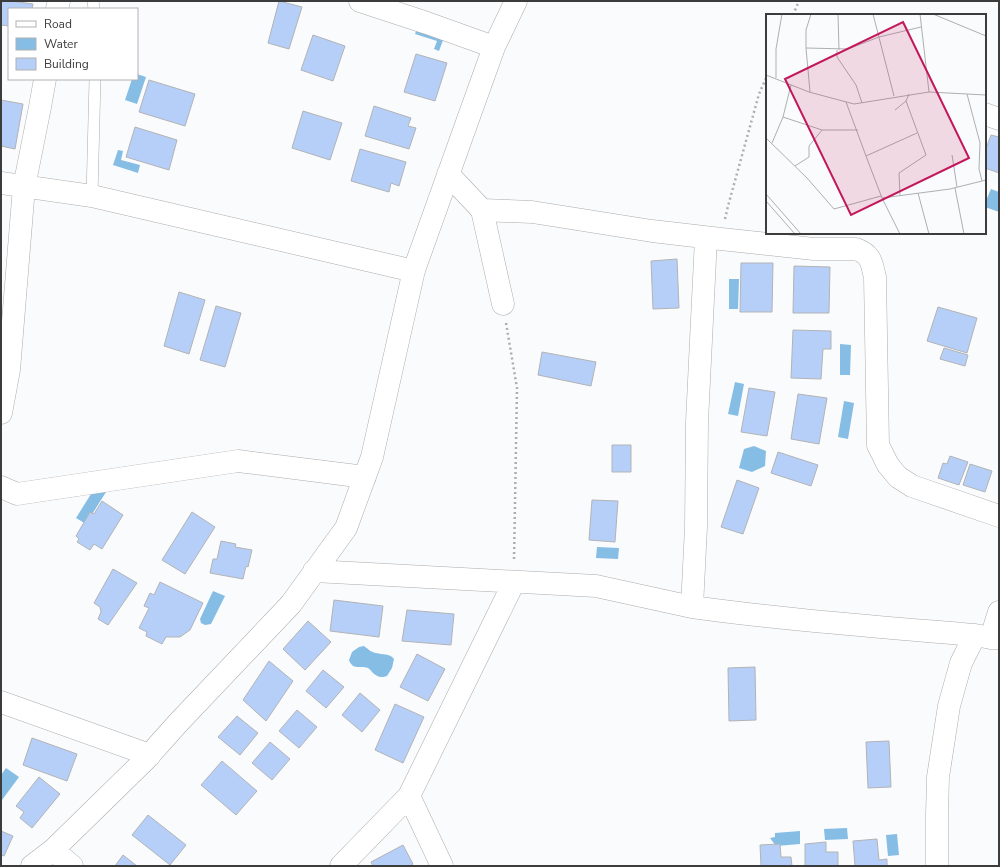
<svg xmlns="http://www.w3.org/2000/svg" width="1000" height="867" viewBox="0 0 1000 867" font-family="'Nunito Sans',sans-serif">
<rect width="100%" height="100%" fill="#fafbfc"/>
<path fill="#85bde5" d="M418 26 445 35 439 51 434 49 437 41 415 34Z
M137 74 146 77 137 104 125 100 132 79H137Z
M118 150 123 151 121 160 140 165 138 173 113 165Z
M991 189 999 192V212L985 207V203Z
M729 279H739L738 309H729Z
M840 344 851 345 850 375H840Z
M735 382 744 384 738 416 728 414Z
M844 401 854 403 848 439 838 437Z
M754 446 766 451 765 466 752 472 739 468 744 449Z
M96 486 106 492 86 524 76 518Z
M597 547 619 548 618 559 596 558Z
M213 591 225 596 211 624 205 625 201 623 200 619Z
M364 646C368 649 372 653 376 653 383 655 389 653 394 659L392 668 387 676C381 678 377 677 372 672 371 671 370 669 368 668 360 665 353 671 349 660L352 652 359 647Z
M6 768 19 777 2 800 1 775Z
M847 828 848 839 825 840 824 829Z
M800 831V844L776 846 770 838 775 837V833Z
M897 834 899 855 888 856 886 835Z"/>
<path fill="#b6cff9" stroke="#b2b3b4" d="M1 1H11L33 4 32 9H9V26L1 25Z
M279 1 302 7 289 49 268 43Z
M313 35 345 46 333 81 301 70Z
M416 54 447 63 435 101 404 92Z
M149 80 195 94 185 126 139 112Z
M1 100 23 104 15 149 1 146Z
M374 106 411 118 408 126 416 128 409 149 365 136Z
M303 111 342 123 330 160 292 148Z
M135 127 177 140 169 170 126 157Z
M991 135 999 137V173L985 168V151Z
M360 149 406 162 399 186 391 183 389 192 351 181Z
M677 259 679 308 653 309 651 261Z
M741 263H773L772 312H740Z
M794 266 830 267 829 313H793Z
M179 292 205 300 189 354 164 346Z
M216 306 241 313 225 367 200 360Z
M938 307 977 318 967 353 927 341Z
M793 330 831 331V349H823L821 379 791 378Z
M944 348 968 355 965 366 940 359Z
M542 352 596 362 591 386 538 375Z
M749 388 775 392 767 436 741 432Z
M798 394 827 398 819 444 791 439Z
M612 445H631V472H612Z
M778 452 818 465 811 486 771 473Z
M950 456 968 462 959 485 938 478 943 463 947 464Z
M970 464 992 471 985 492 963 485Z
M737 480 759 488 743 534 721 527Z
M592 500 618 501 615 542 589 540Z
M102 501 123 515 102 549 94 544 90 550 77 542 79 539 76 536 90 512 94 514Z
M192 512 215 527 185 574 162 560Z
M221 541 236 544 235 547 252 550 248 567 246 566 243 579 210 573 213 559H217Z
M113 569 137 583 108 625 98 619 101 612 100 607 94 603Z
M160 582 203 603 190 630 180 637H166L162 644 146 636 147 632 139 628 149 608 144 606 150 593 154 595Z
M334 600 383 606 379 637 330 631Z
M407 610 454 614 451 645 402 641Z
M308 621 331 642 305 670 283 649Z
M417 654 445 669 428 701 400 687Z
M269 661 293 681 266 721 243 700Z
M755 667 756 720 729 721 728 668Z
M323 670 344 687 326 708 306 691Z
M360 693 380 710 362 732 342 715Z
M395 704 424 717 403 763 375 750Z
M297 710 317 727 299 748 279 731Z
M237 716 258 733 240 755 218 737Z
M32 738 77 754 67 781 23 765Z
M889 741 891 787 868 788 866 742Z
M270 742 290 759 272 780 252 763Z
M222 761 257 791 236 815 201 785Z
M39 777 60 794 32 828 20 818 24 812 16 806Z
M148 815 186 845 170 865 132 835Z
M1 831 13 836 4 856 1 855Z
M877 839 879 860 887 859V866H855L853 841Z
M826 842V852H838V866H805V844Z
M780 844 781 857H791L792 866H761L760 845Z
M403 845 413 864 410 866H373L371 862Z
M123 855 137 866H115Z"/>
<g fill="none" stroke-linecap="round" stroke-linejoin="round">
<g stroke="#acacad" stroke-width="12">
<path id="service" d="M93 1 94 9
M92 196 95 79"/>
</g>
<g stroke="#acacad" stroke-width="23">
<path id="minor" d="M360 1 427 23 494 47
M57 9 59 1
M985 114 999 119
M448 174 482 210 532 212 652 231 721 239 814 249H856C872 255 871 262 875 277L878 445 888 465 898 477 912 486 999 516
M1 183 92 196 414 271
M482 210 503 304
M706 238 697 422 696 527 692 607C786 620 881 627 975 635L991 638H999
M1 413 9 370 24 187 40 107 45 79
M1 487 17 494 238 461 365 477
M314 571 596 586 692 607
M991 638 999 612
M1 702 150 755
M409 796 442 866
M53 850 72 866
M32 866 53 850 145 760 178 723 291 604 346 528 372 457 414 270 494 47 516 1
M341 866 409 796 514 582
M937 866V814L938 777 949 706 961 663 975 635"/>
</g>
<path stroke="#adadae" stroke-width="2.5" stroke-dasharray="2 3" stroke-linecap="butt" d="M793 15 799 1
M725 219 728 206 759 94 767 76
M506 323 517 388 514 561"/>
<use href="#service" stroke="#fff" stroke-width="11"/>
<use href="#minor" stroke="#fff" stroke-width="22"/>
</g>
<g transform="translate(766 14)">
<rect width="220" height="220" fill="#fafbfc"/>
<path fill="none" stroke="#aeafb0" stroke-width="1" d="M72 0 73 36M107 0 128 82M154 0 163 78M167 0 220 22M40 34 82 35 113 23 155 13M71 36V43L90 71 96 89M0 61 43 78 88 90 163 78 220 81M10 64V35L16 0M44 78 40 34V16L45 0M201 80 214 129 213 155 216 167M80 88 100 142M129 96 140 87M17 103 56 116H92M0 124 41 164 68 195 115 182M6 129 17 103 25 71M186 141 191 173M29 152 43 143V132L56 116M189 174 198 220M152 179 163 220M0 180 35 220M134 182 133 159 160 141 140 87 143 80M116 184 184 175 220 166M0 187 29 220M134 220 116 184 100 142 151 119"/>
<path fill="#c2185b" fill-opacity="0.15" stroke="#c2185b" stroke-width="2" d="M137 8 203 144 85 201 19 65Z"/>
<rect width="220" height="220" fill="none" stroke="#3c3c3d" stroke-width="2"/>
</g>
<rect width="1000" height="867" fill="none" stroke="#3c3c3d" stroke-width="4"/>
<rect x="8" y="8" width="130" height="72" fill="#ffffff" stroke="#b1b1b1"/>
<rect x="16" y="21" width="20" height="6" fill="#ffffff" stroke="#b1b1b1"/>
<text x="44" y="28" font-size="12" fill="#3c3c3d">Road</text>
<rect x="16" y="38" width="20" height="12" fill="#85bde5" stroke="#b1b1b1"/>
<text x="44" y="48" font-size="12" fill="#3c3c3d">Water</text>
<rect x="16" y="58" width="20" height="12" fill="#b6cff9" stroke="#b1b1b1"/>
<text x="44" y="68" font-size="12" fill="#3c3c3d">Building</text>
</svg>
